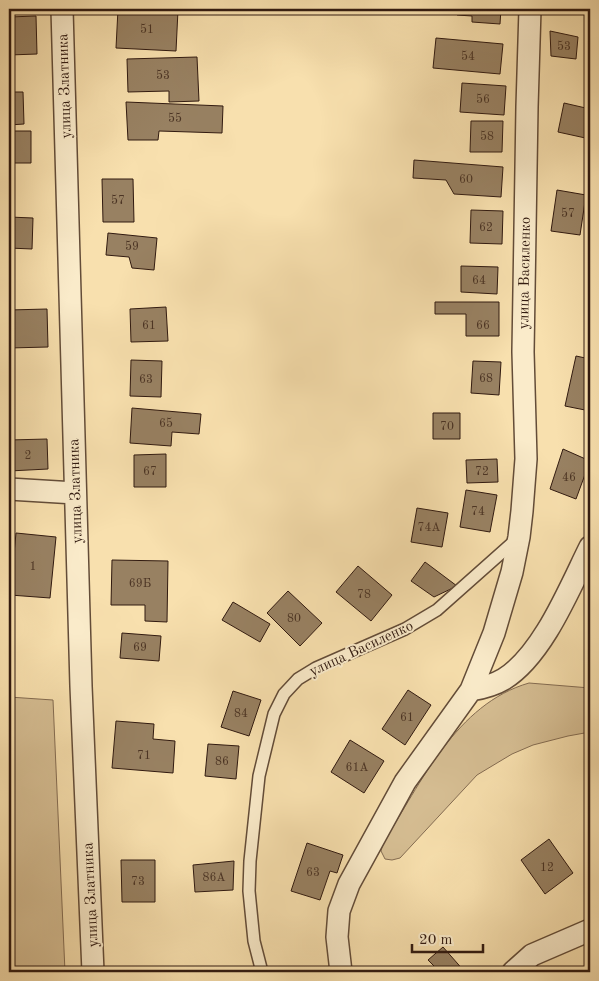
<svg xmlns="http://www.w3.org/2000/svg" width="599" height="981" viewBox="0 0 599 981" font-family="'Old Standard TT',serif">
<rect width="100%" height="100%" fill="#f8e0ae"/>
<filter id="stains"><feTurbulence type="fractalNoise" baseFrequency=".004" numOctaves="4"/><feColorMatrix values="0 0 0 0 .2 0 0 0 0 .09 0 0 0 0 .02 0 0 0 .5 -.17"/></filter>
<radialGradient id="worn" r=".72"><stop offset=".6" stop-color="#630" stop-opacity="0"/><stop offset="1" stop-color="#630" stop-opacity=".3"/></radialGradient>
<path fill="#d6be93" stroke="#846c52" d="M529 683 590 688V732L568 736 533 745 512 754 477 775 400 858 392 860 385 859 381 851 383 843C421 783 456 704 529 683Z
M9 697 53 700 65 972H9Z"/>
<path fill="#988162" stroke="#311a10" d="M118 9 178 10 176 51 116 48Z
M457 9H501L500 24 472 22V16L457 15Z
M36 16 37 54 9 55V17Z
M550 31 578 37 576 59 551 56Z
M436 38 503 44 500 74 433 68Z
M197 57 199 101 169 102V91L128 92 127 59Z
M462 83 506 86 504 115 460 112Z
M9 92H23L24 124 9 125Z
M126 102 223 106 222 133 159 131 158 140H128Z
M564 103 590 109V139L558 132Z
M471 121H503L502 152H470Z
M9 131H31V163H9Z
M414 160 503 167 501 197 454 194 446 180 413 178Z
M102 179H133L134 222H103Z
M557 190 586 195 580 235 551 231Z
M471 210 503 211 502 244 470 243Z
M9 217 33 218 32 249 9 248Z
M108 233 157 238 154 270 132 268 129 257 106 255Z
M461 266 498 267 497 294 461 292Z
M435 302H499V336H466V314H435Z
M166 307 168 341 131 342 130 309Z
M47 309 48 347 9 348V310Z
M576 356 590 359V411L565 406Z
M131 360 162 361 161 397 130 396Z
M473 361 501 362 499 395 471 393Z
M132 408 201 414 199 434 172 432 171 446 130 443Z
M433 413H460V439H433Z
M47 439 48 469 9 471V440Z
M563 449 590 461 576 499 550 489Z
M166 454V487H134V455Z
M497 459 498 482 467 483 466 460Z
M466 490 497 495 490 532 460 527Z
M417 508 448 513 442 547 411 542Z
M16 533 56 537 50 598 10 595Z
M112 560 168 561 167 622 145 621V605H111Z
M425 562 457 586 434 597 411 581Z
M358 566 392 595 371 621 336 592Z
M288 591 322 623 300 646 267 613Z
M233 602 270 624 260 642 222 620Z
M122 633 161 636 159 661 120 658Z
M408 690 431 705 405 745 382 729Z
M233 691 261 700 249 736 221 727Z
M116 721 154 724 153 739 175 741 173 773 112 768Z
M350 740 384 761 364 793 331 772Z
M208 744 239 746 236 779 205 776Z
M549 839 573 873 545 894 521 860Z
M307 843 343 855 337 873 330 871 320 900 291 891Z
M121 860H155V902H122Z
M234 861 233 890 195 892 193 865Z
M443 947 465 972H433L437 969 428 960Z"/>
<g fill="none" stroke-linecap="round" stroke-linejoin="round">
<g stroke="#634c38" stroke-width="14">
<path id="lane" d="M262 972 254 941 249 891 250 861 259 776 274 714 284 694 298 679 316 668 405 629 437 610 518 538"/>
</g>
<g stroke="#634c38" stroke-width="24">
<path id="street" d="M62 9 81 686 93 972
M9 489 75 493
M471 690C483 688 494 685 504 679 543 655 570 587 590 547
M341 972 337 937 339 911 349 884 405 782 471 690 494 633 512 572 519 537 522 511 526 459 523 352 527 107 530 9
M513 972 532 955 590 930"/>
</g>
<use href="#lane" stroke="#faebca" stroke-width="11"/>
<use href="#street" stroke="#faebca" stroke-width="21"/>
</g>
<g text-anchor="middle" stroke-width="4" stroke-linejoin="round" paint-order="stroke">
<g font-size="12" fill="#4b3424">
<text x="147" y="33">51</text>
<text x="564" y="50">53</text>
<text x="468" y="60">54</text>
<text x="163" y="79">53</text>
<text x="483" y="103">56</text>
<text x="175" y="122">55</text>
<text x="487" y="140">58</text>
<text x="466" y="183">60</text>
<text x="118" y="204">57</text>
<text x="568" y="217">57</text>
<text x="486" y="231">62</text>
<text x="132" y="250">59</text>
<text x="479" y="284">64</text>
<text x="149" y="329">61</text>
<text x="483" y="329">66</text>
<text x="486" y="382">68</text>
<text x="146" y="383">63</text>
<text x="166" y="427">65</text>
<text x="447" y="430">70</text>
<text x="28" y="459">2</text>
<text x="150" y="475">67</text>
<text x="482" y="475">72</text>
<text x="569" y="481">46</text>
<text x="478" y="515">74</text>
<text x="429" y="531">74А</text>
<text x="33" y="570">1</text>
<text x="140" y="587">69Б</text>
<text x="364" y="598">78</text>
<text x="294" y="622">80</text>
<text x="140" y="651">69</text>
<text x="241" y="717">84</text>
<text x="407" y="721">61</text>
<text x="144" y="759">71</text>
<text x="222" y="765">86</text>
<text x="357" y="771">61А</text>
<text x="547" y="871">12</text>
<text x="313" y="876">63</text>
<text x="214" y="881">86А</text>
<text x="138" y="885">73</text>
</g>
<g font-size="15" fill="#311a10" stroke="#faebca">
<text transform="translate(64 86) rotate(-92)" y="5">улица Златника</text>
<text transform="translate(524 273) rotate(-89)" y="5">улица Василенко</text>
<text transform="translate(75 491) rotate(-92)" y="5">улица Златника</text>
<text transform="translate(361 648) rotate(-25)" y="5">улица Василенко</text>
<text transform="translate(90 895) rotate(-93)" y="5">улица Златника</text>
</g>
</g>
<rect width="599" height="981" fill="none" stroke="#f8e0ae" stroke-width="30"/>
<rect x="10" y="10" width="579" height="961" fill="none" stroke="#311a10" stroke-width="2.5"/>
<rect x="15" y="15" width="569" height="951" fill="none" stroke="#311a10"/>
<path d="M412 944v8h71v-8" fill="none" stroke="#311a10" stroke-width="2.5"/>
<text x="419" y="944" font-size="15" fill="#311a10" stroke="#faebca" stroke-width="4" paint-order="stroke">20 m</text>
<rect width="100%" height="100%" filter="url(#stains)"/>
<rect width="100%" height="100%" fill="url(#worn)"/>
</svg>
